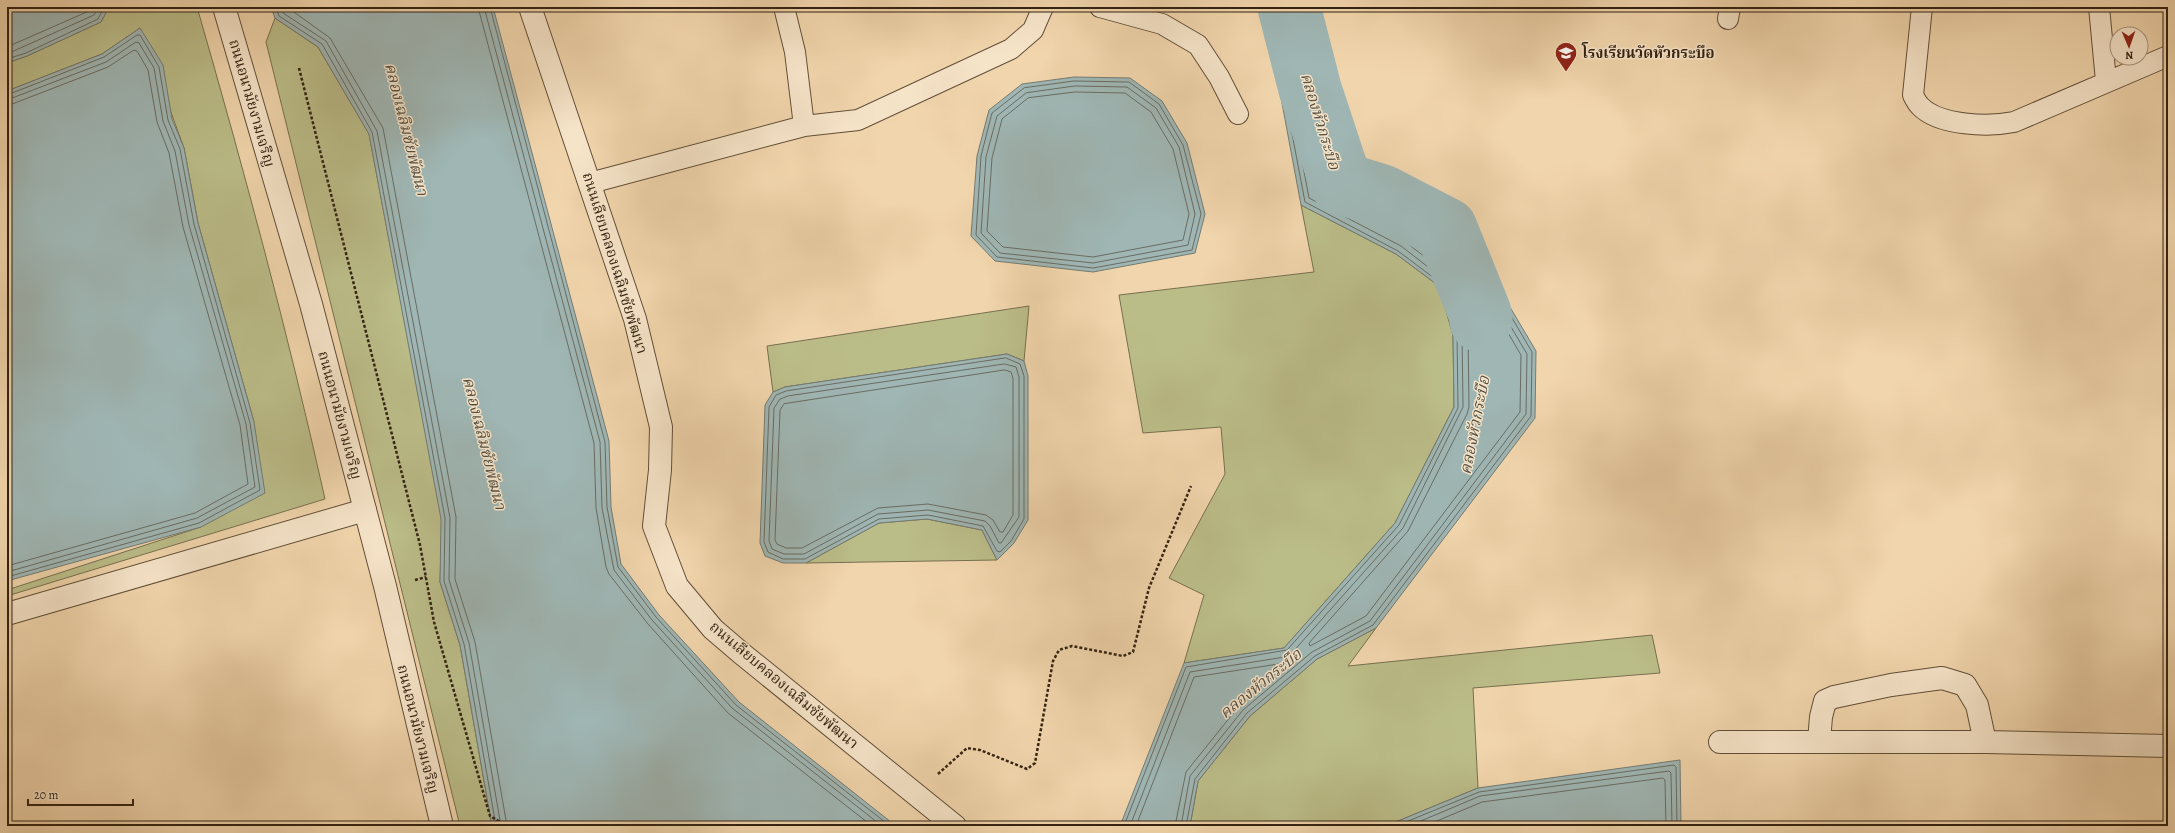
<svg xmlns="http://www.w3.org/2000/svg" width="2175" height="833" viewBox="0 0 2175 833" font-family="Alegreya,'Noto Serif Thai',serif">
<rect width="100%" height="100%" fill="#f1d5ac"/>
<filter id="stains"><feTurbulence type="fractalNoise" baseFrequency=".005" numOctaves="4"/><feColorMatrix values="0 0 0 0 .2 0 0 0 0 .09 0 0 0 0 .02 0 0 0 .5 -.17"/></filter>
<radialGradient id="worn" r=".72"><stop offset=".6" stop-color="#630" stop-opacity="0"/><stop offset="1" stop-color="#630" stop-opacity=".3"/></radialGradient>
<path fill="#bbbd89" stroke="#77704e" d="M109 7H197C244 170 288 333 325 499L7 596V590L201 527 254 422 198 223 184 148 140 28 102 54 7 91V63L27 56 101 22Z
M275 18 318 47 369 134 442 519 440 582 460 645 492 826H460L266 42Z
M1301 205 1396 254 1439 286 1453 335 1454 407 1395 523 1284 648 1184 663 1204 595 1169 578 1225 474 1221 427 1143 433 1119 295 1314 272Z
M1029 306 1024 361 1007 354 785 387 773 392 767 346Z
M927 519 982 530 997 560 806 563 879 523Z
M1376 628 1348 666 1652 635 1660 673 1473 688 1478 788 1386 826H1190L1198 781 1250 716 1317 659Z"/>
<path fill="#9fb6b4" stroke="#747b73" d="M7 7H109L101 22 27 56 7 63Z
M271 7H493L609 441 611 507 621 564 659 615 739 702 896 826H492L460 645 440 582 441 519 369 134 318 47 275 18Z
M1264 7H1315L1346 139 1351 170 1485 265 1536 351 1535 418 1376 628 1317 659 1250 716 1198 781 1190 826H1120L1184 663 1284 648 1395 523 1454 407 1453 335 1439 286 1396 254 1301 205Z
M140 28 163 65 172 119 184 148 198 223 254 422 265 493 201 527 7 581V91L102 54Z
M1074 77 1130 78 1162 101 1187 143 1205 214 1195 253 1093 272 995 261 971 236 977 156 989 110 1022 84Z
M1007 354 1024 361 1028 376V520L1014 543 997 560 982 530 927 519 879 523 806 563H783L765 556 760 543 765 405 773 392 785 387Z
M1680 760 1681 826H1386L1478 788Z"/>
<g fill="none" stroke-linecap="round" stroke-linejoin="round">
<path stroke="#696c63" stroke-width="1" d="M276 7 279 16 322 44 372 132 445 518 444 581 464 644 496 826
M281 7 283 13 326 41 377 131 450 518 449 580 469 643 501 826
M287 7 330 38 383 128 456 517 455 579 475 642 507 826
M478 7 594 443 596 508 606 567 609 574 648 624 728 713 872 826
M484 7 600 442 602 508 614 570 652 620 732 708 882 826
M490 7 605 442 607 507 618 567 656 617 736 705 890 826
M1279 7 1315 194 1404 241 1449 275 1453 281 1468 332 1469 407 1467 414 1408 531 1309 643 1310 646 1366 616 1520 412 1521 355 1474 275 1338 178 1300 7
M7 47 89 11 92 7
M7 54 94 15 99 7
M7 59 26 53 98 19 104 7
M1074 81 1129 82 1159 104 1183 145 1201 214 1192 250 1093 268 997 257 976 235 981 156 992 113 1024 88Z
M1075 86 1127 87 1156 108 1179 147 1195 214 1188 245 1093 263 1000 253 981 233 986 157 997 116 1026 93Z
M1075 92 1125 93 1151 112 1173 149 1189 214 1183 240 1093 257 1003 247 987 231 992 158 1002 119 1028 98Z
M7 95 104 57 137 35H140L159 67 168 120 180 149 194 224 250 423 260 490 199 523 7 577
M7 100 106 62 136 42 139 43 154 68 163 121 175 151 189 225 246 424 255 487 197 518 7 572
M7 106 108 67 134 50 137 51 148 70 157 122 169 153 183 227 240 425 248 484 195 513 7 566
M1006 358 1020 364 1024 376V519L1011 541 1000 552 997 551 983 526 928 515 879 519 805 559H783L768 552 764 542 769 407 776 395 786 391Z
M1005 364 1016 367 1019 377V517L1001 543H999L990 526 985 521 928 510 878 514 804 554H784L772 549 769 541 774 408 780 399 788 396Z
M1005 370 1011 372 1013 378V515L1003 532H1000L993 520 986 515 928 504 878 508 802 548H786L777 544 775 540 780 410 784 404Z
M1124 826 1186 667 1287 650 1399 525 1458 408 1457 334 1442 284 1398 251 1305 202 1268 7
M1130 826 1190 672 1285 657 1291 654 1403 528 1463 407 1462 333 1446 281 1401 246 1309 198 1273 7
M1136 826 1194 677 1285 663V666L1239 706 1186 772 1175 826
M1181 826 1190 776 1243 710 1312 652 1370 621 1526 414 1527 354 1478 271 1343 174 1306 7
M1186 826 1195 779 1247 713 1315 656 1373 625 1531 416 1532 352 1482 267 1347 171 1311 7
M1396 826 1479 792 1674 765 1676 767 1677 826
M1409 826 1480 796 1669 771 1671 773 1672 826
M1425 826 1482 802 1663 778 1665 780 1666 826"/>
<path stroke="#9fb6b4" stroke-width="63" d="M1289 7 1310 89 1341 183 1382 196 1446 229 1480 313 1481 321"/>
<g stroke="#624f38" stroke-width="22">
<path id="service" d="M784 7 795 52 804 126
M1100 7 1162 24 1198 45 1219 77 1238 114
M1922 7 1913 95C1915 99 1917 103 1920 106 1939 126 1989 127 2014 122L2168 56
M2099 7 2106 81
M1728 19 1730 7
M590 183 804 126 858 120 1011 49 1033 30 1043 7"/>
</g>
<g stroke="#624f38" stroke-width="24">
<path id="minor" d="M530 7 635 319 661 427 660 470 654 526 677 586 713 629 741 653 955 826
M7 614 365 510
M1819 741 1821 717 1825 701 1834 697 1891 685 1942 678 1965 685 1977 705 1985 742
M1720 742H1985L2168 746"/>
</g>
<g stroke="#624f38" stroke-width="24">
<path id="tertiary" d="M224 7 311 304 385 586 442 826"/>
</g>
<path stroke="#332212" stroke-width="2.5" stroke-dasharray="3 2" stroke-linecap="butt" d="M299 68 420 545 434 622 490 816 507 826
M415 580 426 577
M938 774 967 748 980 750 1027 769 1035 763 1053 661 1059 650 1072 646 1123 656 1133 652 1149 588 1191 486"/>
<use href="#service" stroke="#f6e4c9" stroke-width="20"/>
<use href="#minor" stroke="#f6e4c9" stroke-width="22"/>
<use href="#tertiary" stroke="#f6e4c9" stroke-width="22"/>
</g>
<defs>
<g id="school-pin" transform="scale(1.15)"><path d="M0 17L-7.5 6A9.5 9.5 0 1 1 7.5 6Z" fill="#8f2418" stroke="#f6e4c9"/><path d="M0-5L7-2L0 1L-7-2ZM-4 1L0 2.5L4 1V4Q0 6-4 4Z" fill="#fff"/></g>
</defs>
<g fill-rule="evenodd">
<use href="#school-pin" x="1566" y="53"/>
</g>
<g text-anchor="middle" stroke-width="3" stroke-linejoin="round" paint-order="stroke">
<g font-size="15" font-weight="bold" fill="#332212" stroke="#f6e4c9" text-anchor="start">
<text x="1582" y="58">โรงเรียนวัดหัวกระบือ</text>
</g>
<g font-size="15" fill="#332212" stroke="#f6e4c9">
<text transform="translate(252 103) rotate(74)" y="5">ถนนอนามัยงามเจริญ</text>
<text transform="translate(615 263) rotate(73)" y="5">ถนนเลียบคลองเฉลิมชัยพัฒนา</text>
<text transform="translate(340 415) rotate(75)" y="5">ถนนอนามัยงามเจริญ</text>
<text transform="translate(784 685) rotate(40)" y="5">ถนนเลียบคลองเฉลิมชัยพัฒนา</text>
<text transform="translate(418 729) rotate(76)" y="5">ถนนอนามัยงามเจริญ</text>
</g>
<g font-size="16" font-style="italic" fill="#534e43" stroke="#f6e4c9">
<text transform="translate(1321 121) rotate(73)" y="6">คลองหัวกระบือ</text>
<text transform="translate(407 129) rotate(76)" y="6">คลองเฉลิมชัยพัฒนา</text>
<text transform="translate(1474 425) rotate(-79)" y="6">คลองหัวกระบือ</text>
<text transform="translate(485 443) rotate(76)" y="6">คลองเฉลิมชัยพัฒนา</text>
<text transform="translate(1260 683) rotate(-39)" y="6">คลองหัวกระบือ</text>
</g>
</g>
<rect width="2175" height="833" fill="none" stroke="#f1d5ac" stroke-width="24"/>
<rect x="8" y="8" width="2159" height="817" fill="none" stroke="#332212" stroke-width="2"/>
<rect x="12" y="12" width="2151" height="809" fill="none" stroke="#332212"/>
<g transform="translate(2129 46) rotate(178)"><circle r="19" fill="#f6e4c9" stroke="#a89680"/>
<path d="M0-3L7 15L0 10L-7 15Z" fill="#8f2418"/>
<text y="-6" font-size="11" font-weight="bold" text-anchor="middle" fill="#332212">N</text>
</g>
<path d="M28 799v6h105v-6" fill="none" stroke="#332212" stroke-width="2"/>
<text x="34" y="799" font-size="12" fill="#332212" stroke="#f6e4c9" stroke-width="3" paint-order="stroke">20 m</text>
<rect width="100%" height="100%" filter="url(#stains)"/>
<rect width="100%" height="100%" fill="url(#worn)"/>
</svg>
